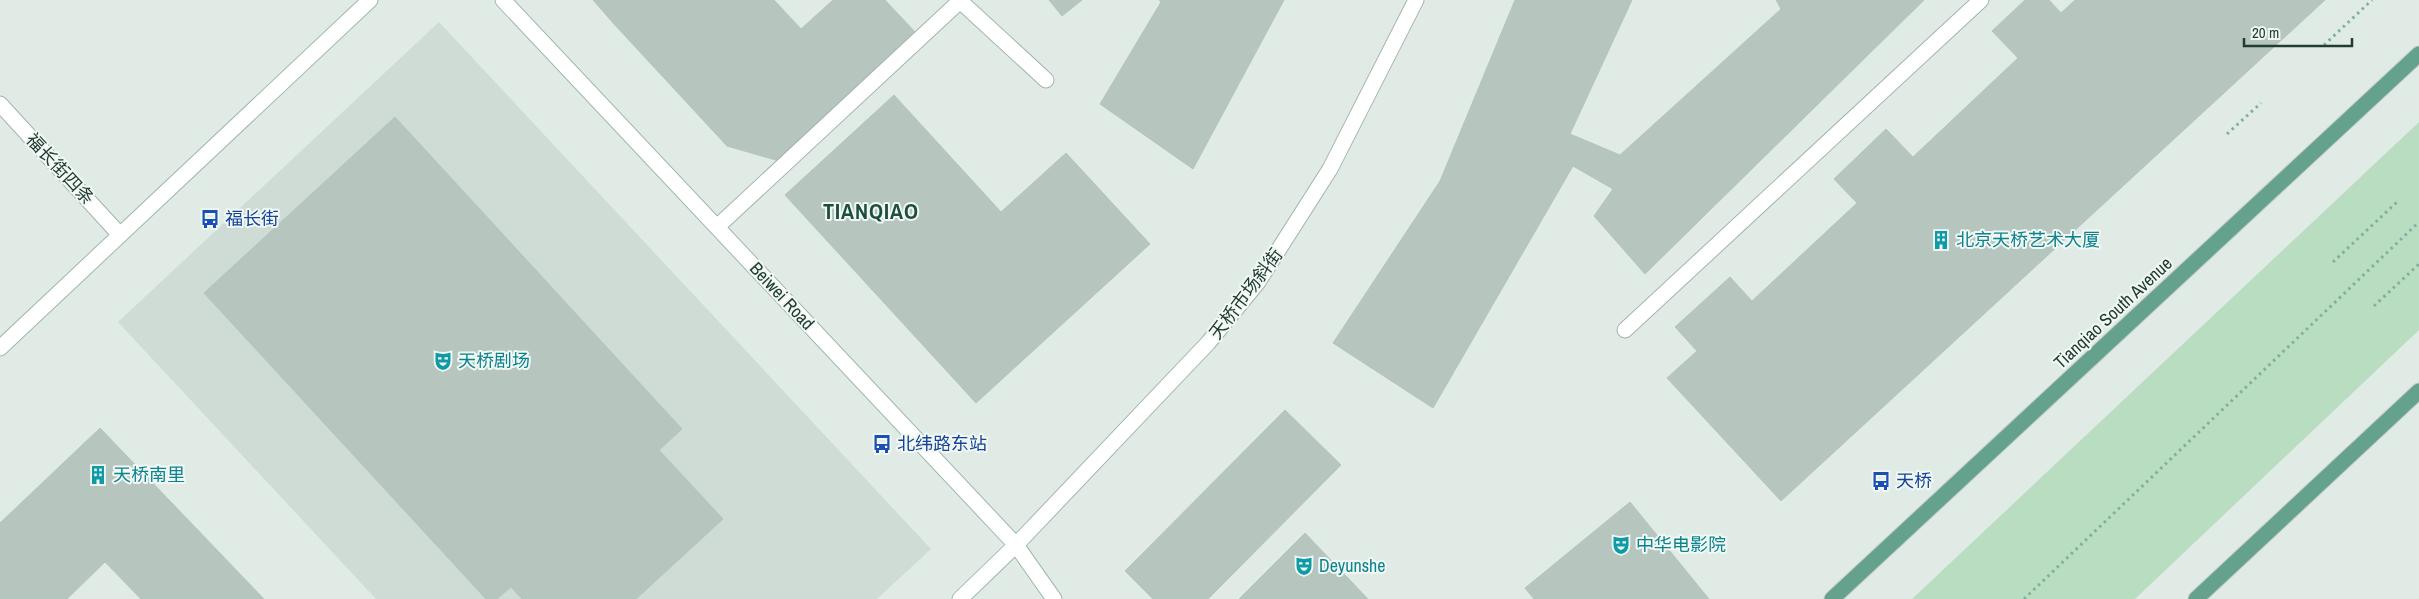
<svg xmlns="http://www.w3.org/2000/svg" width="2419" height="599" viewBox="0 0 2419 599" font-family="'Archivo Narrow','Noto Sans SC',sans-serif">
<rect width="100%" height="100%" fill="#e1ebe6"/>
<path fill="#cfdbd5" d="M439 22 931 549 877 599H376L118 322Z"/>
<path fill="#b9ddc0" d="M2419 122V330L2135 599H1912Z"/>
<path fill="#b6c6bf" stroke="#b3c5bc" d="M593 0H640L614 24Z
M640 0H774L801 29 833 0H885L916 33 779 161 727 146 614 24Z
M1049 0H1082L1062 16Z
M1159 0H1284L1193 169 1100 104 1161 2Z
M1515 0H1632L1570 134 1620 155 1781 9 1776 0H1924L1645 274 1594 216 1613 189 1573 166 1433 408 1333 343 1440 181Z
M2025 0H2049L2061 13 2075 0H2325L1781 501 1667 378 1697 351 1675 327 1730 277 1752 301 1857 203 1834 179 1886 129 1913 157 2018 58 1992 31Z
M894 95 1001 212 1066 153 1150 244 976 403 785 195Z
M395 117 682 429 659 450 723 519 636 599H522L511 587 497 599H486L204 293Z
M1285 410 1341 465 1208 599H1153L1125 571Z
M100 428 264 599H141L105 562 67 599H0V523Z
M1630 502 1709 599H1534L1525 588Z
M1305 533 1368 599H1239Z"/>
<g fill="none" stroke-linecap="round" stroke-linejoin="round">
<g stroke="#a4b3ad" stroke-width="17">
<path id="lane" d="M0 104 120 235"/>
</g>
<g stroke="#a4b3ad" stroke-width="17">
<path id="street" d="M959 0 1046 80
M717 227 960 1
M1625 330 1981 0
M1016 545 1208 343 1258 282 1330 169 1416 0"/>
</g>
<g stroke="#9fb7ad" stroke-width="17">
<path id="secondary" d="M503 0 1016 545 1054 599
M0 348 370 0
M960 599 1016 545"/>
</g>
<g stroke="#c1c8c6" stroke-width="17">
<path id="primary" d="M1832 599 2419 54
M2196 599 2419 391"/>
</g>
<path stroke="#81af9e" stroke-width="3" stroke-dasharray="2.5 4" stroke-linecap="butt" d="M2324 45 2372 0
M2227 134 2261 103
M2333 262 2397 202
M2374 306 2419 264
M2024 599 2419 222"/>
<use href="#lane" stroke="#fff" stroke-width="15"/>
<use href="#street" stroke="#fff" stroke-width="15"/>
<use href="#secondary" stroke="#fff" stroke-width="15"/>
<use href="#primary" stroke="#64a28e" stroke-width="15"/>
</g>
<defs>
<g id="bus-bare" transform="scale(1.5)"><path d="M-5-6H5V4H4V6H2V4H-2V6H-4V4H-5ZM-3.5-4V0h7V-4ZM-3.5 1.2v1.5H-2V1.2ZM2 1.2v1.5H3.5V1.2Z" fill="#1a4fb4" stroke="#f1f8f4" stroke-width="2.5" paint-order="stroke"/></g>
<g id="building-bare" transform="scale(1.5)"><path d="M-4-6H4V6H1V3H-1V6H-4ZM-2.5-4.3h1.7v1.8h-1.7ZM.8-4.3h1.7v1.8H.8ZM-2.5-1h1.7V.8h-1.7ZM.8-1h1.7V.8H.8Z" fill="#0f9aa8" stroke="#f1f8f4" stroke-width="2.5" paint-order="stroke"/></g>
<g id="theatre-bare" transform="scale(1.5)"><path d="M-5-5.5Q0-4 5-5.5V0Q5 5 0 6Q-5 5-5 0ZM-3.3-2.5H-1v1.5H-3.3ZM1-2.5H3.3v1.5H1ZM-2.8 1Q0 5.5 2.8 1Z" fill="#0f9aa8" stroke="#f1f8f4" stroke-width="2.5" paint-order="stroke"/></g>
</defs>
<g fill-rule="evenodd">
<use href="#bus-bare" x="210" y="219"/>
<use href="#building-bare" x="1941" y="240"/>
<use href="#theatre-bare" x="443" y="361"/>
<use href="#bus-bare" x="882" y="444"/>
<use href="#building-bare" x="98" y="475"/>
<use href="#bus-bare" x="1881" y="481"/>
<use href="#theatre-bare" x="1621" y="545"/>
<use href="#theatre-bare" x="1304" y="566"/>
</g>
<g text-anchor="middle" stroke-width="4" stroke-linejoin="round" paint-order="stroke">
<g font-size="18" fill="#213c33" stroke="#f1f8f4">
<text transform="translate(60 169) rotate(47)" y="6">福长街四条</text>
<text transform="translate(1246 294) rotate(-53)" y="6">天桥市场斜街</text>
<text transform="translate(782 296) rotate(47)" y="6">Beiwei Road</text>
<text transform="translate(2113 313) rotate(-43)" y="6">Tianqiao South Avenue</text>
</g>
<g font-size="18" fill="#164399" stroke="#f1f8f4" text-anchor="start">
<text x="225" y="225">福长街</text>
<text x="897" y="450">北纬路东站</text>
<text x="1896" y="487">天桥</text>
</g>
<g font-size="18" fill="#0d838f" stroke="#f1f8f4" text-anchor="start">
<text x="1956" y="246">北京天桥艺术大厦</text>
<text x="458" y="367">天桥剧场</text>
<text x="113" y="481">天桥南里</text>
<text x="1636" y="551">中华电影院</text>
<text x="1319" y="572">Deyunshe</text>
</g>
<g font-size="22" font-weight="bold" letter-spacing="1" fill="#1d4e3f" stroke="#f1f8f4">
<text x="871" y="219">TIANQIAO</text>
</g>
</g>
<path d="M2244 38v8h108v-8" fill="none" stroke="#213c33" stroke-width="2.5"/>
<text x="2252" y="38" font-size="15" fill="#213c33" stroke="#f1f8f4" stroke-width="4" paint-order="stroke">20 m</text>
</svg>
